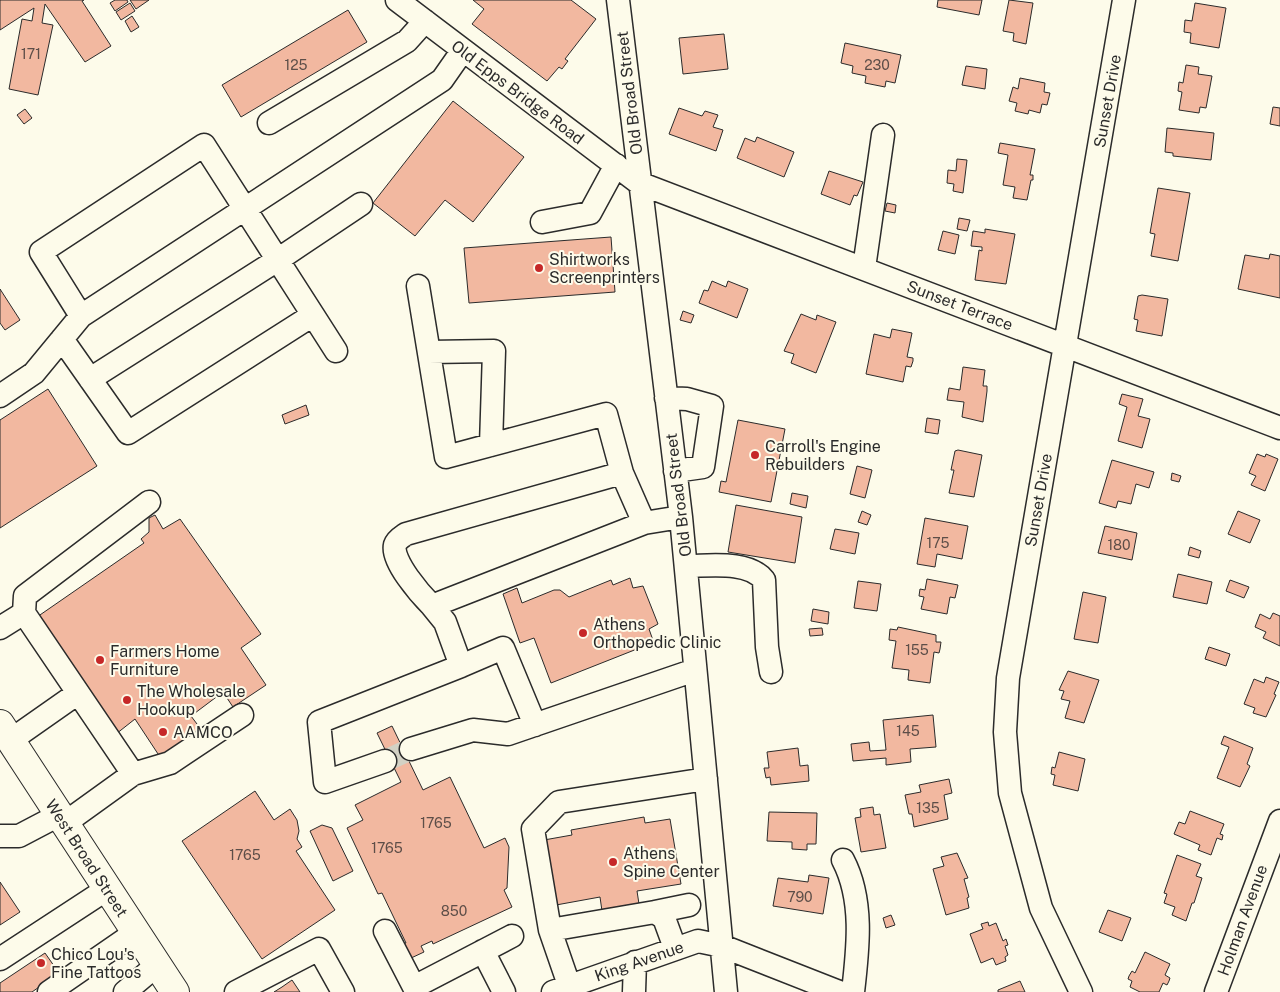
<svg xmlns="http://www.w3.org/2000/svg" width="1280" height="992" viewBox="0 0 1280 992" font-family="'Public Sans',sans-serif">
<rect width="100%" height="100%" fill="#fdfbea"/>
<path fill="#f2b8a0" stroke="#2b2b2b" d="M0 0H84L82 1 111 46 85 62 45 4 42 23 53 25 38 95 9 89 22 19 32 21 34 8 0 30Z
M115 0H127L128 2 115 11 110 3Z
M130 0H149L136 9Z
M473 0H571L596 19 565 59 568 61 562 69 559 67 547 81 472 24 484 9Z
M938 0H982L979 15 937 7Z
M1009 0 1033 3 1026 44 1013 41 1014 33 1003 31Z
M130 3 135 11 121 20 116 12Z
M1195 3 1226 8 1219 48 1190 43 1191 33 1184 32 1185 20 1192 21Z
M348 10 367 42 241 117 222 85Z
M132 16 139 27 131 32 125 21Z
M724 34 728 69 683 74 679 38Z
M845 43 901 55 895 83 886 81 885 87 865 83 866 76 852 73 853 66 841 63Z
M1186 65 1199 67 1198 74 1212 76 1206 108 1200 107 1199 113 1179 110 1182 92 1178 91 1179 82 1183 83Z
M966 66 987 69 985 89 962 85Z
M1020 78 1045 83 1044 92 1050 93 1047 105 1042 104 1040 113 1029 110 1028 114 1015 111 1017 103 1009 101 1013 87 1018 89Z
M453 101 524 157 473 222 445 200 415 236 373 203Z
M1273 107 1280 108V126L1270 124Z
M679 108 702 116 705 111 718 115 713 127 723 130 716 151 669 134Z
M25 109 32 118 24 124 17 115Z
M1167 128 1214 133 1211 160 1173 156V153L1165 152Z
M757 137 794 152 784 177 737 158 745 138 755 142Z
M1000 143 1035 149 1030 175H1033V180H1031L1027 200 1013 198 1015 187 1003 185 1008 155 998 153Z
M957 159 967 160 963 193 953 191 954 184 947 183 948 170 956 171Z
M829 171 863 182 857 196 854 195 850 205 821 194Z
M1158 188 1190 193 1178 261 1151 256 1155 234 1150 233Z
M887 203 896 205 895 213 885 211Z
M959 218 970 220 967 231 957 229Z
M985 229 1015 234 1006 284 975 280 979 250 982 251V247L971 246 973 231 985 233Z
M943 231 959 235 955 254 938 250Z
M611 237 615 292 469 303 464 248Z
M1270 254 1280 256V298L1238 289 1245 255 1269 259Z
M712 281 726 287 728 281 748 289 737 318 699 303 704 290 708 291Z
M0 289 20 320 5 330 0 323Z
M1142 295 1168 299 1162 336 1136 331 1138 320 1134 319 1138 296Z
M683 311 694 315 691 323 680 320Z
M801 314 816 320 817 315 836 322 816 373 791 363 794 354 784 351Z
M892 329 912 333 907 357 913 358V361L911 367 906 366 903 382 866 374 874 334 890 338Z
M963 367 985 370 983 386H987V391L983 422 962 417 964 402 947 400 949 388 960 390Z
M48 389 97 466 0 528V420Z
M1122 394 1143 399 1138 416 1150 419 1142 448 1118 441 1127 407 1119 404Z
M306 405 309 415 285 424 282 415Z
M927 418 940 420 938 434 925 432Z
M738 420 785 429 771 502 719 492 721 481 726 482Z
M958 450 982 455 974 497 949 493 954 470H951L955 451Z
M1257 454 1265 457 1266 454 1278 459 1265 491 1251 485 1256 476 1249 473Z
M1112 460 1154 472 1149 488 1136 484 1131 504 1118 501 1116 508 1099 503Z
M857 466 872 470 865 498 850 494Z
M1172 473 1181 476 1179 482 1171 480Z
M792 493 808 496 806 508 790 504Z
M736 505 802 517 795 563 728 552Z
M862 511 871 515 867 525 858 522Z
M1238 511 1260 520 1250 543 1228 534Z
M155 515 163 529 180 519 261 634 241 648 266 685 233 707 223 692 191 716 203 732 162 760 135 719 116 734 37 617 144 543 141 539 149 532V518Z
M925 518 968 526 962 559 937 554 935 567 917 564Z
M1105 526 1137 533 1132 560 1098 553Z
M835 529 859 533 855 554 830 549Z
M1190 547 1201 551 1199 558 1188 555Z
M1178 574 1212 582 1207 604 1173 597Z
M630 578 633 588 643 586 658 624 649 629 655 646 649 649 647 643 636 646 637 649 551 683 534 638 520 643 503 594 517 588 522 603 554 590H560L569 597 611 580 613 585Z
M927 579 958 585 955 598 950 597 947 614 921 609 924 597 919 596 920 589 925 590Z
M1230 580 1249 587 1244 598 1226 591Z
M858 581 881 584 877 611 854 608Z
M1083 592 1106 597 1098 643 1074 639Z
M813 609 829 612 828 624 811 621Z
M1273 613 1280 616V646L1263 638 1266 632 1255 627 1260 614 1270 619Z
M898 627 936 635V642H941L940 649 939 653 934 652 930 683 908 680 909 670 892 668 896 641 889 640 890 629 897 630Z
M822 628 823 635 810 636 809 629Z
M1209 647 1230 654 1226 666 1205 659Z
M1068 671 1099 680 1084 723 1065 718 1070 701 1061 699 1064 691 1059 690Z
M1266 677 1279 682 1274 694 1276 695 1266 717 1253 713 1255 708 1244 704 1254 679 1264 683Z
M933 715 936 747 910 749 911 762 886 765V758L853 761 851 744 869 742 870 751 886 750 883 720Z
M392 726 423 790 450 777 484 848 505 838 509 847 507 888 504 890 512 907 433 944 432 941 421 946 424 952 409 959 402 944 406 943 382 893 378 894 347 828 363 820 355 805 401 782 377 733Z
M1224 736 1253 748 1247 764 1250 766 1240 787 1217 778 1229 747 1221 744Z
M798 748 800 766 808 765 809 781 771 785 770 777 766 778 764 768H769L767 752Z
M1059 752 1085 759 1078 791 1053 785 1055 775 1051 774 1052 767 1055 768Z
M949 779 952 793 944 795 948 819 914 827 912 814H909L905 795 921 792 919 785Z
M255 791 274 820 290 809 297 820 299 831 297 839 302 847 296 851 335 910 262 959 182 841Z
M873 807 874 815 880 814 886 848 861 852 855 818 861 817 860 809Z
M1190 811 1224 824 1220 834 1223 835 1222 840 1217 838 1211 855 1198 850 1200 845 1174 834 1179 822 1185 824Z
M769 812 817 813 816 844H807V850L792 849V842L767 841Z
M644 817 645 823 670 819 681 884 637 891 639 904 602 911 600 897 556 905 544 840 572 835 571 830Z
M322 825 332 828 353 871 333 881 310 831Z
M957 853 968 878 964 879 969 897 967 898 969 908 946 915 933 869 944 866 941 857Z
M1177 855 1201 864 1196 876 1202 878 1194 903H1192L1186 921 1172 915 1175 907 1164 903 1167 894 1164 893Z
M809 875 829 878 823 914 773 906 778 878 808 882Z
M0 882 20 912 0 925Z
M1108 910 1131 918 1122 941 1099 932Z
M891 915 895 925 886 928 883 918Z
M988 922 989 926 996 923 1003 941 1006 939 1008 945 1005 946 1008 955 1005 957 1006 961 996 965 993 958 981 963 970 934 983 929 981 924Z
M1145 952 1170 964 1165 975 1170 978 1169 981 1167 985 1163 983 1159 992H1140L1130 987 1132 981 1128 979 1129 976 1132 971 1135 973Z
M45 953 59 973 32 992H0V983Z
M292 980 300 992H274L282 987Z
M1020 981 1025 992H998V990Z"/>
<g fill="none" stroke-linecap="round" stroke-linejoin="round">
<path stroke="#d3d1c4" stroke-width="22" stroke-dasharray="22 11" stroke-linecap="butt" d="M385 761 411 749"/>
<g stroke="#2b2b2b" stroke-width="25">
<path id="minor" d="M397 0 639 183 1280 428
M618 0 681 517 726 992
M269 123 407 41 425 21
M542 222 590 213 616 165
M864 268 883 135
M418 286 446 457 606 414 622 473
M313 315 336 351
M62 339 128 433 313 315 204 145 41 252 81 316
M429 352 494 351 491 445
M90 379 279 259 361 204
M0 396 34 373 81 316 442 80 463 50
M666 398 687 399 712 406 703 467 675 471
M644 523 622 473 406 534C402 537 397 539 395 545 391 561 421 595 432 606L644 523 681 517
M686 566C709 566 748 560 764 580L767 647 771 672
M24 613 133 774 65 823
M0 628 24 613 25 596 149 502
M461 666 503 648 535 725
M11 740 78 693
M411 749 473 730 508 734 695 670
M385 761 325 782 319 722 461 666 445 622 432 606
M133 774 170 763 242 715
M0 836H19L59 815
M843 860C864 900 858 949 853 992
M655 912 689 905
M550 930 655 912 664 918 675 948
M385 931 414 987 512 936
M483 951 504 992
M0 959 107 889
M49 992 136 932
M125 992 157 965
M236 992 319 949 343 992
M553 992 698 941 722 946 839 992
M569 992V985L550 930 533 829 559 802 706 779
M634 992 635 962
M1081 992 1041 908 1010 793 1005 732 1008 678 1124 0
M1216 992 1280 821"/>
</g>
<g stroke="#2b2b2b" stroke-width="30">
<path id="major" d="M0 724 175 992"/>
</g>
<use href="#minor" stroke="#fdfbea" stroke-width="22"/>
<use href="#major" stroke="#fdfbea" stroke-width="28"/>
</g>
<g fill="#c62828" stroke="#fdfbea" stroke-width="2">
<circle cx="539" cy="268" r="5"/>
<circle cx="755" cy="455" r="5"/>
<circle cx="583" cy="633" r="5"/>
<circle cx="100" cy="660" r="5"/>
<circle cx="127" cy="700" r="5"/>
<circle cx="163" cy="732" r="5"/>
<circle cx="613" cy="862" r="5"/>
<circle cx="41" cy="963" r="5"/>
</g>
<g text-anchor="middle" stroke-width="4" stroke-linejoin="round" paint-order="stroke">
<g font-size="14" fill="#5d4e48">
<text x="31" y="59">171</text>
<text x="296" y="70">125</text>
<text x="877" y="70">230</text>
<text x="938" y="548">175</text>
<text x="1119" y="550">180</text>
<text x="917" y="655">155</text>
<text x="908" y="736">145</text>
<text x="928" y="813">135</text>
<text x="436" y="828">1765</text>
<text x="387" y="853">1765</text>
<text x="245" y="860">1765</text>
<text x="800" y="902">790</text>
<text x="454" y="916">850</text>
</g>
<g font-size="16" fill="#2b2b2b" stroke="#fdfbea">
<text transform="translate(518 92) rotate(37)" y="6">Old Epps Bridge Road</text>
<text transform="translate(629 93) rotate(-97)" y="6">Old Broad Street</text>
<text transform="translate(1107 101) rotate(-80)" y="6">Sunset Drive</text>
<text transform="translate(960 305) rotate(21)" y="6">Sunset Terrace</text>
<text transform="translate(678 495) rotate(-97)" y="6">Old Broad Street</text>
<text transform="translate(1038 500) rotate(-80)" y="6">Sunset Drive</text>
<text transform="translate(87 858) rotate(57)" y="6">West Broad Street</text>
<text transform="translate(1242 920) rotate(-70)" y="6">Holman Avenue</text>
<text transform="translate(639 961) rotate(-19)" y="6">King Avenue</text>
</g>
<g font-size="16" fill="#2b2b2b" stroke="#fdfbea" text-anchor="start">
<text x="549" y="265">Shirtworks<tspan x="549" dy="18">Screenprinters</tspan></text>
<text x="765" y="452">Carroll's Engine<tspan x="765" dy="18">Rebuilders</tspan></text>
<text x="593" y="630">Athens<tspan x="593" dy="18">Orthopedic Clinic</tspan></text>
<text x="110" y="657">Farmers Home<tspan x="110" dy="18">Furniture</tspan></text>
<text x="137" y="697">The Wholesale<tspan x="137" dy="18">Hookup</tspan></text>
<text x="173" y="738">AAMCO</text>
<text x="623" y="859">Athens<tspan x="623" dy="18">Spine Center</tspan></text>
<text x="51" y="960">Chico Lou's<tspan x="51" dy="18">Fine Tattoos</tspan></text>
</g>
</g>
</svg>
